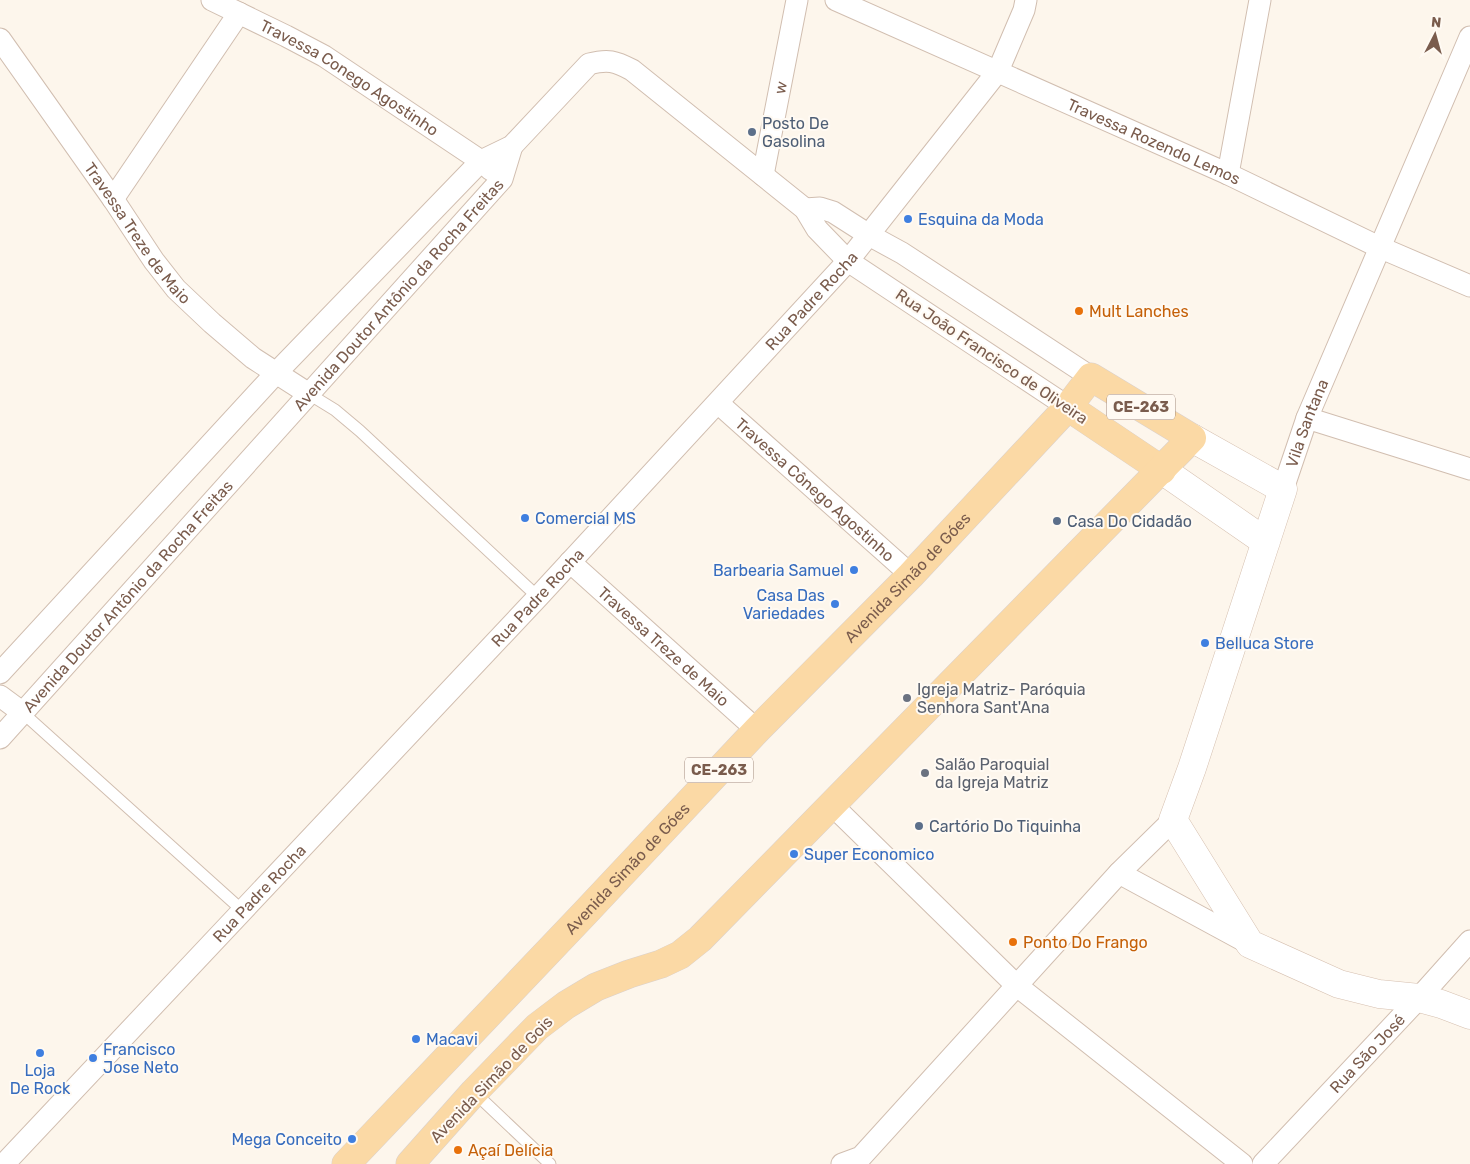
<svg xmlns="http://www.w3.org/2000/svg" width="1470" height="1164" viewBox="0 0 1470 1164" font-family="Rubik,sans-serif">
<rect width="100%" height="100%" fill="#fdf6ec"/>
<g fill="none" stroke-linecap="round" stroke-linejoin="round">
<g stroke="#d1beb0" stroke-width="13">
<path id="lane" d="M309 394 335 410 360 431 538 597
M23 713 243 911
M474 1092 550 1164"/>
</g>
<g stroke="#d1beb0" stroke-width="23">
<g id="street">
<path id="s1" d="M212 0 286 36 324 56 481 161 491 170"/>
<path id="s2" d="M836 0 1228 174 1379 247 1470 286"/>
<path id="s3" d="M0 39 113 199 154 261 176 289 212 323 253 358 309 394"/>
<path d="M1228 174 1260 0"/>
<path id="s4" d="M763 175 797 0"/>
<path d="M113 199 239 13"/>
<path d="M805 209 820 208 833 212 869 235 902 253 1091 377"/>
<path id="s5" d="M718 403 911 575"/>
<path d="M1307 418 1470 469"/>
<path id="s6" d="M1283 489 1307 418 1470 37"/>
<path id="s7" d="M570 562 757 730"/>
<path d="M0 673 277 372 481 161 512 146 589 64C608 59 615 61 632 70L805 209 817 229 848 261 1068 407"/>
<path d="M0 696 23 713"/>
<path id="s8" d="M0 738 502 179 512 146"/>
<path d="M831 804 1016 985 1242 1164"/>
<path d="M1119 873 1250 944"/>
<path id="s9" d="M4 1164 538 597 848 261 998 71 1024 10 1026 0"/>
<path d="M842 1164 861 1157 1119 873 1173 820"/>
<path id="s10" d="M1263 1164 1419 998 1470 941"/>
</g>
</g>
<g stroke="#d6c0b0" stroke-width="29">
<path id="secondary" d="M1192 438 1283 489 1192 768 1173 820 1250 944 1339 984 1379 994 1419 998 1441 1004 1470 1015
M1162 470 1266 542"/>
</g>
<g stroke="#dad1cd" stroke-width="29">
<g id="primary">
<path d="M1068 407 1162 470"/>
<path id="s11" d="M346 1164 585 913 757 730 911 575 1068 407 1091 377 1192 438 700 939 680 955 661 964 629 974 596 987 566 1005 537 1027 474 1092 410 1164"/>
</g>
</g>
<use href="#lane" stroke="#fff" stroke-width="11"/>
<use href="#street" stroke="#fff" stroke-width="21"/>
<use href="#secondary" stroke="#fff" stroke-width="28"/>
<use href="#primary" stroke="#fbd9a5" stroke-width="28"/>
</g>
<g fill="#5c6f8a" stroke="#fffaf3" stroke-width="2">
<circle cx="752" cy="132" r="5"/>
<circle cx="1057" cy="521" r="5"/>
<circle cx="919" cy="826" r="5"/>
</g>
<g fill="#3f7fe0" stroke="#fffaf3" stroke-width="2">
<circle cx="908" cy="219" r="5"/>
<circle cx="525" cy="518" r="5"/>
<circle cx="854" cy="570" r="5"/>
<circle cx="835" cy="604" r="5"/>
<circle cx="1205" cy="643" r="5"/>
<circle cx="794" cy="854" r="5"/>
<circle cx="416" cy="1039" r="5"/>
<circle cx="40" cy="1053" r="5"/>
<circle cx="93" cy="1058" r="5"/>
<circle cx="352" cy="1139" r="5"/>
</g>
<g fill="#e8710a" stroke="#fffaf3" stroke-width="2">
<circle cx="1079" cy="311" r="5"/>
<circle cx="1013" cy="942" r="5"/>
<circle cx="458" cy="1150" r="5"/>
</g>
<g fill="#6b7280" stroke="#fffaf3" stroke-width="2">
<circle cx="907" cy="698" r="5"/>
<circle cx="925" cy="773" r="5"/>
</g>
<g text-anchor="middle" stroke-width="4" stroke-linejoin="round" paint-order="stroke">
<g fill="#fffaf3" stroke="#a28b7f" stroke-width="1">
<rect x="1107" y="394.5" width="68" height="25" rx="4"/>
<rect x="685" y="757.5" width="68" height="25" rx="4"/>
</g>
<g font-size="15" font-weight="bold" fill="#7a5c4d">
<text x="1141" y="412">CE-263</text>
<text x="719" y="775">CE-263</text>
</g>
<g font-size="16" fill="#7a5c4d" stroke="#fffaf3">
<text dy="6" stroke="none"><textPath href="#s1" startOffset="158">Travessa Conego Agostinho</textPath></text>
<text dy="6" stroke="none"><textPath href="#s4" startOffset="89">w</textPath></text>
<text dy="6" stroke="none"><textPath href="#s2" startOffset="348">Travessa Rozendo Lemos</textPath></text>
<text dy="6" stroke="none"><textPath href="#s3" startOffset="238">Travessa Treze de Maio</textPath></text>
<text dy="6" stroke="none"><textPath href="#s8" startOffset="596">Avenida Doutor Antônio da Rocha Freitas</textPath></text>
<text dy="6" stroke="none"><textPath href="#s9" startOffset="1182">Rua Padre Rocha</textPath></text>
<text transform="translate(992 356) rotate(34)" y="6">Rua João Francisco de Oliveira</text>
<text dy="6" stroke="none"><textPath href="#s6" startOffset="70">Vila Santana</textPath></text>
<text dy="6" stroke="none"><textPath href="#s5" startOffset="130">Travessa Cônego Agostinho</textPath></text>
<text dy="6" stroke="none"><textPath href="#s11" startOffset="812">Avenida Simão de Góes</textPath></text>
<text dy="6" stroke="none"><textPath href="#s8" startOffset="191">Avenida Doutor Antônio da Rocha Freitas</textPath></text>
<text dy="6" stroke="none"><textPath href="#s9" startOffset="778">Rua Padre Rocha</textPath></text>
<text dy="6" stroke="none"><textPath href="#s7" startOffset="126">Travessa Treze de Maio</textPath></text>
<text dy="6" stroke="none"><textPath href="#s11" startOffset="408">Avenida Simão de Góes</textPath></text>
<text dy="6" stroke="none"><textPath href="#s9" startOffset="372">Rua Padre Rocha</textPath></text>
<text dy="6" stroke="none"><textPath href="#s10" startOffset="152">Rua São José</textPath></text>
<text transform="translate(491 1079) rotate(-46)" y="6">Avenida Simão de Gois</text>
</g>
<g font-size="16" fill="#4e5e75" stroke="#fffaf3" text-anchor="start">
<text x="762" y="129">Posto De<tspan x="762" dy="18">Gasolina</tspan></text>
<text x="1067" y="527">Casa Do Cidadão</text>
<text x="929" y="832">Cartório Do Tiquinha</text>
</g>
<g font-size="16" fill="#366cbe" stroke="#fffaf3" text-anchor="start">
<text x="918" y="225">Esquina da Moda</text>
<text x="535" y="524">Comercial MS</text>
<text x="844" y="576" text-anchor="end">Barbearia Samuel</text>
<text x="825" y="601" text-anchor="end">Casa Das<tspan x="825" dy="18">Variedades</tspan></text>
<text x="1215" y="649">Belluca Store</text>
<text x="804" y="860">Super Economico</text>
<text x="426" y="1045">Macavi</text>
<text x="103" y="1055">Francisco<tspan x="103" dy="18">Jose Neto</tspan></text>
<text x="40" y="1076" text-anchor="middle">Loja<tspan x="40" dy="18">De Rock</tspan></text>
<text x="342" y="1145" text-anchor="end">Mega Conceito</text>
</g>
<g font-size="16" fill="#c56008" stroke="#fffaf3" text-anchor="start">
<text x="1089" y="317">Mult Lanches</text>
<text x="1023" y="948">Ponto Do Frango</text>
<text x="468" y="1156">Açaí Delícia</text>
</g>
<g font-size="16" fill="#5b616d" stroke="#fffaf3" text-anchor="start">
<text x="917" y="695">Igreja Matriz- Paróquia<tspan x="917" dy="18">Senhora Sant'Ana</tspan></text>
<text x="935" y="770">Salão Paroquial<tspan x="935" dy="18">da Igreja Matriz</tspan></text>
</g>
</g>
<g transform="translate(1435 35) rotate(6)" stroke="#fffaf3" stroke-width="4" paint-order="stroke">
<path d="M0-4L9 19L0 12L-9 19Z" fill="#7a5c4d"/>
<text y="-8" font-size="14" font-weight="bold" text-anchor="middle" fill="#7a5c4d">N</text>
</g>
</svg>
